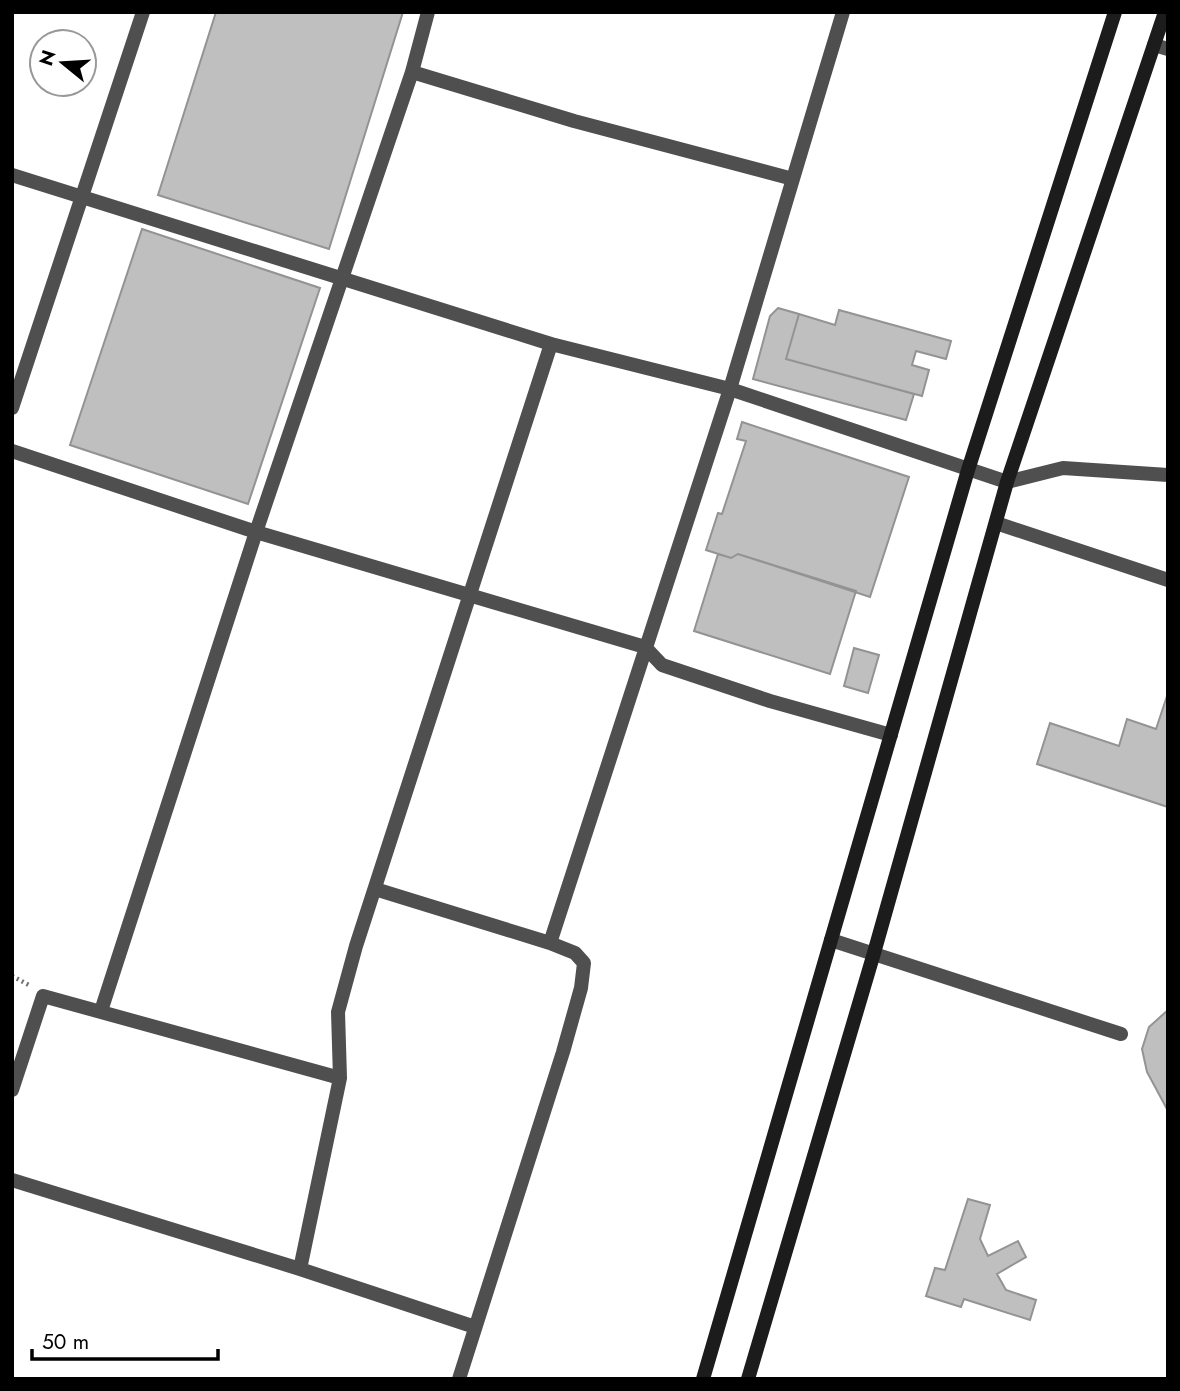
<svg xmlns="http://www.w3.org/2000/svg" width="1180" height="1391" viewBox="0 0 1180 1391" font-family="Jost,sans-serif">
<rect width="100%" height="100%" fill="#fff"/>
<path fill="#bfbfbf" stroke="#939393" stroke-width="2" d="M216 12H403L329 249 158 195Z
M142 229 320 288 248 504 70 445Z
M778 308 799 314 786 359 914 394 906 420 753 379 770 316Z
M839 310 951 341 946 359 916 351 912 365 929 370 922 396 786 359 799 314 835 325Z
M742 422 909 477 870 597 738 554 731 558 706 550 718 513 722 514 746 441 737 439Z
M718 554 731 558 738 554 856 591 830 674 694 631Z
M854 648 879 655 868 693 844 686Z
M1168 693V807L1037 764 1050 723 1119 746 1127 719 1156 729Z
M1168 1010V1111L1147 1072 1142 1049 1149 1027Z
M968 1199 990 1205 980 1239 988 1256 1018 1241 1026 1257 997 1274 1006 1290 1036 1300 1030 1320 964 1299 961 1307 926 1296 935 1268 945 1270Z"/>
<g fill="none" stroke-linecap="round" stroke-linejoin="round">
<path stroke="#717171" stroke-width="4.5" stroke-dasharray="2 3.5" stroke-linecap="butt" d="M12 976 29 985"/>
<path stroke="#4f4f4f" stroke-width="14" d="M1007 482 1063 468 1168 475
M831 940 1121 1034"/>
<path stroke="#4f4f4f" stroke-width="14" d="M1154 45 1168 49
M412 72 574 121 793 179
M12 175 551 344 730 389 1007 482
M12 408 143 12
M12 451 256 532 645 647 662 665 770 701 891 735
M996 523 1168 580
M375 889 550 943 575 953 584 963 581 988 563 1052 459 1379
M550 943 730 389 843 12
M101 1011 256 532 412 72 428 12
M12 1090 43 996 340 1078
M12 1180 300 1269 475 1327
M300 1269 340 1078 338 1012 356 946 551 344"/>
<path stroke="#1c1c1c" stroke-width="14" d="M703 1379 968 470 1115 12
M748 1379 874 953 1007 482 1165 12"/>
</g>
<rect width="1180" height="1391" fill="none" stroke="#000000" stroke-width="28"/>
<g transform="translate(63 63) rotate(288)"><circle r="33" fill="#ffffff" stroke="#999999" stroke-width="2"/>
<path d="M0-5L12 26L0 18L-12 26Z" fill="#000000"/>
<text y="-10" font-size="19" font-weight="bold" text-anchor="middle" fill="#000000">N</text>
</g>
<path d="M32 1349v10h186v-10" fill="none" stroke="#000000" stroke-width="3.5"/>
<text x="42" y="1349" font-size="21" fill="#000000" stroke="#ffffff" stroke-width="5" paint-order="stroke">50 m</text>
</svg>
